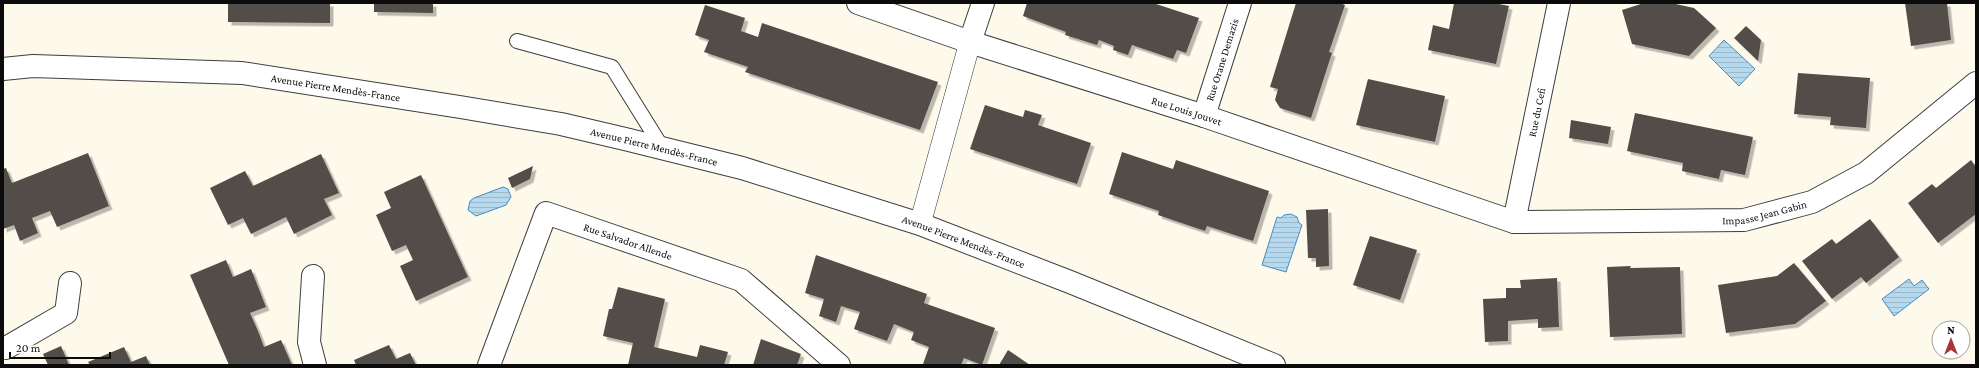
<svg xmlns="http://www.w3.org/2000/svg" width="1979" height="368" viewBox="0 0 1979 368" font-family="'Crimson Pro',serif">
<defs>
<pattern id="water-rules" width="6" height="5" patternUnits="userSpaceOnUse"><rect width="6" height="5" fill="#b6d9ee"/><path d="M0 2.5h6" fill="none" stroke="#9bb9cb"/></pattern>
<filter id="shadow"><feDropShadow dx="3.5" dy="3.5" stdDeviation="0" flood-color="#0004"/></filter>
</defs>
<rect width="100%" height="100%" fill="#fdfaec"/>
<path fill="url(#water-rules)" stroke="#468cbd" d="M1724 40 1755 69 1739 86 1709 56Z
M503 187 508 189 511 197 506 205 476 216 468 210 470 201 474 198Z
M1291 214 1297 217 1299 223 1302 225 1286 272 1262 265 1277 217 1281 218 1284 215Z
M1909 279 1914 286 1922 280 1929 289 1894 316 1882 299Z"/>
<path fill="#534d49" filter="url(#shadow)" d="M228 3H330V23L228 22Z
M374 3H433V13L374 12Z
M1027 3H1153L1199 18 1186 53 1177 50 1173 59 1132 45 1128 55 1113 50 1114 46 1099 40 1097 45 1065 35 1066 32 1023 16Z
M1296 3H1340L1345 5 1329 52 1332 53 1311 118 1280 108 1275 100 1278 89 1270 87Z
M1454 3H1494L1509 6 1496 64 1428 50 1433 25 1449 29Z
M1644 3H1671L1694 8 1716 28 1689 56 1632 44 1622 10Z
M1905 3H1947L1951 40 1911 46Z
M705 5 745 18 741 31 758 37 762 23 938 82 920 130 745 72 748 67 704 52 709 40 695 35Z
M1746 26 1761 40 1758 61 1734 38Z
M1798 73 1870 78 1866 128 1830 125 1831 117 1794 114Z
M1368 79 1445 96 1435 142 1356 125Z
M985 105 1023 117 1025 110 1042 115 1038 125 1091 143 1077 184 970 149Z
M1635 113 1753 137 1745 175 1721 170 1719 179 1682 171 1683 163 1627 151Z
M1571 120 1611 127 1608 144 1569 138Z
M1122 152 1173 169 1176 160 1269 191 1253 241 1207 226 1205 231 1158 215 1159 211 1109 194Z
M88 153 109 206 57 227 50 211 32 218 38 233 20 241 14 225 3 229V169L6 168 12 183Z
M321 154 339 193 324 199 332 215 294 234 286 217 251 234 243 218 228 225 210 188 245 171 253 186Z
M1971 160 1976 167V214L1938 243 1908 203 1932 184 1936 188Z
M533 166 530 179 512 188 508 178Z
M421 175 468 277 416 301 400 266 413 260 406 245 392 251 376 215 391 208 384 192Z
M1328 209 1329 266 1316 267V258H1308L1306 210Z
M1870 219 1899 257 1866 283 1861 277 1832 299 1802 261 1832 239 1836 244Z
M1370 236 1417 250 1400 300 1353 285Z
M816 255 927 294 924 303 995 328 982 365 964 358 961 365 923 364 929 347 911 340 914 332 894 324 887 341 854 329 860 312 841 306 836 322 819 316 824 299 805 293Z
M226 260 233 277 251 269 266 307 250 313 258 331 264 347 281 340 292 365H229L190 275Z
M1794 263 1826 301 1795 324 1726 333 1718 285 1777 276Z
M1631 266 1630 268 1680 267 1682 334 1610 337 1607 267Z
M1557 278 1559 327 1538 328V319L1508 321V341L1485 342 1483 299 1506 298V288H1521L1520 280Z
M618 287 665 299 654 347 697 357 700 345 728 352 724 365H628L633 343 603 336 609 309H612Z
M761 339 801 354 797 365H753Z
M389 345 396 359 410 353 416 365H356L354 360Z
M61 346 69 365H48L43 354Z
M124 347 131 362 146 356 150 365H90L88 362Z
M1008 350 1030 365H999Z"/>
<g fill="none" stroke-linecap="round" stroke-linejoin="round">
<g stroke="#3e3e3e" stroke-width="16">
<path id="service" d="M517 41 612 67 663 149"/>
</g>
<g stroke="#3e3e3e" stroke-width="22">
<path id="pedestrian" d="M920 224 970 42"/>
</g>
<g stroke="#3e3e3e" stroke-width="24">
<g id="minor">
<path id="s1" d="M858 3 970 42 1204 116 1514 222 1744 220 1812 202 1866 173 1976 83"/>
<path d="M970 42 983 3"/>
<path id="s2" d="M1204 116 1240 3"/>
<path id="s3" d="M1514 222 1559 3"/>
<path d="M313 276 309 342 315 365"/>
<path d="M6 348 66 313 70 283"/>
<path id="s4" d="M489 365 546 213 741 280 839 365"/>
</g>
</g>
<g stroke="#3e3e3e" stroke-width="24">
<g id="tertiary">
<path id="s5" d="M3 69 33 66 242 73 460 107 561 124 625 139 742 168 920 224 1070 282 1274 365"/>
</g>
</g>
<use href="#service" stroke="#fff" stroke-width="14"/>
<use href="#pedestrian" stroke="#fff" stroke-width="21"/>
<use href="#minor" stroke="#fff" stroke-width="22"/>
<use href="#tertiary" stroke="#fff" stroke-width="22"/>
</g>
<g text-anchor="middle" stroke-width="4" stroke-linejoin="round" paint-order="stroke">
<g font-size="11" fill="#0b0b0b" stroke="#fff">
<text dy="4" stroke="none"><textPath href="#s2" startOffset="59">Rue Orane Demazis</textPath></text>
<text dy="4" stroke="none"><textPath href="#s5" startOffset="334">Avenue Pierre Mendès-France</textPath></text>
<text dy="4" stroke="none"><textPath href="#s1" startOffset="346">Rue Louis Jouvet</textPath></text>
<text dy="4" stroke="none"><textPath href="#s3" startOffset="112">Rue du Cefi</textPath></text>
<text dy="4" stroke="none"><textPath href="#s5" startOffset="658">Avenue Pierre Mendès-France</textPath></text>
<text dy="4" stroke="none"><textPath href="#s1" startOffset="943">Impasse Jean Gabin</textPath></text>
<text dy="4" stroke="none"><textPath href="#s4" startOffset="249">Rue Salvador Allende</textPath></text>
<text dy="4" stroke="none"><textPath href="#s5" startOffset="982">Avenue Pierre Mendès-France</textPath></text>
</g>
</g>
<rect width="1979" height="368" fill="none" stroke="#0b0b0b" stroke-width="8"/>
<g transform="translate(1951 340)"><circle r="19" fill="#ffffff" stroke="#9d9d9d"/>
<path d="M0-3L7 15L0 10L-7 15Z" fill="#aa3438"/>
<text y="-6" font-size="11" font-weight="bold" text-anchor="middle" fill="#0b0b0b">N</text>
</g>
<path d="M10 352v6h100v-6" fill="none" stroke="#0b0b0b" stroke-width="2"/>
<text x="16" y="352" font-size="12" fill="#0b0b0b" stroke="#ffffff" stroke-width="3" paint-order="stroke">20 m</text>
</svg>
